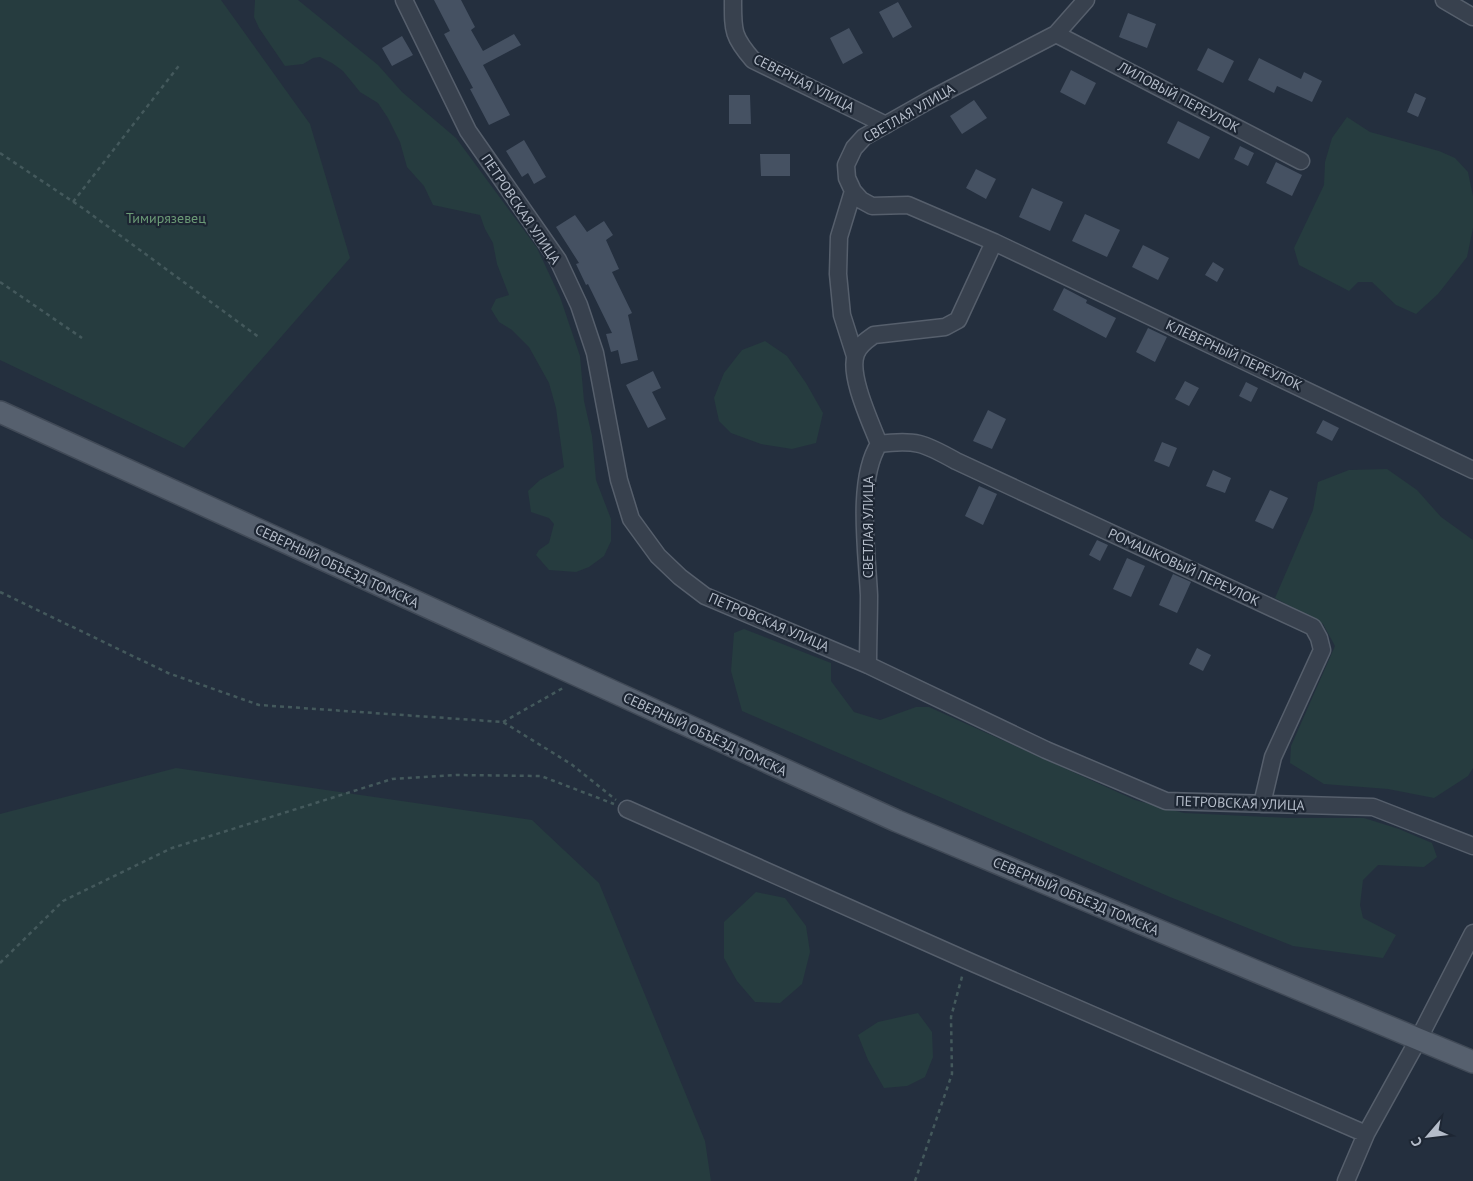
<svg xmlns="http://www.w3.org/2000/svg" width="1473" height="1181" viewBox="0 0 1473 1181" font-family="'PT Sans',sans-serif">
<rect width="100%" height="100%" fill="#242f3e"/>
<path fill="#263c3f" d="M0 0H221L310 124 350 258 184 448 0 360Z
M255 0H298L378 65 402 92 456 138 537 248 560 297 580 356 584 401 592 436 596 480 611 519V541L604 556 589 567 576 572 549 570 536 555 539 550 549 543 554 524 549 518 531 512 528 491 540 480 564 467 556 408 549 383 529 347 512 330 499 322 491 309 496 299 509 295 497 264 493 243 485 229 480 215 433 205 424 186 407 167 400 142 388 118 378 103 360 92 343 71 332 63 320 57 313 58 303 64 285 66 259 28 254 17Z
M1347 117 1370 132 1439 151 1455 158 1468 172 1473 196V228L1467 257 1438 294 1416 314 1396 305 1372 282H1358L1349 291 1299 265 1294 248 1324 185 1325 162 1332 138Z
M765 341 787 356 806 383 823 413 816 443 792 449 761 444 731 433 719 421 714 398 724 373 742 350Z
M1387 469 1417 490 1441 517 1473 540V768L1468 776 1434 798 1388 789 1324 784 1290 763 1291 746 1335 646 1323 624 1275 598 1313 510 1318 482 1349 470Z
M744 629 831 663V681L854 712 880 720 916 707H929L1135 800 1184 813 1289 818H1364L1399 829 1432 843 1437 857 1424 867 1378 865 1363 880 1360 905 1363 918 1396 935 1383 958 1293 946 1170 897 742 711 731 671 734 633Z
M176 768 532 820 599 883 705 1141 711 1181H0V814Z
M756 892 785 898 806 926 810 952 802 984 780 1003 755 1002 737 981 724 958V922Z
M918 1013 932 1032 933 1057 925 1077 907 1086 884 1088 868 1060 858 1035 878 1022Z"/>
<path fill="#455162" d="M434 0H461L475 27 471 30 483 51 514 34 521 45 483 65 510 115 489 125 470 89 473 88 444 34 450 31Z
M898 2 912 27 893 38 879 12Z
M1128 13 1156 24 1147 48 1119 37Z
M849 28 863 53 843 64 830 38Z
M402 36 413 55 392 66 382 48Z
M1208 48 1234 61 1223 83 1197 70Z
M1259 58 1301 79 1304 72 1322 81 1312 102 1277 86 1274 93 1248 80Z
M1071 70 1096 83 1085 105 1060 92Z
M1415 93 1426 98 1418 117 1407 112Z
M729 95H750L751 124H729Z
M974 100 987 118 962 134 950 116Z
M1178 121 1210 137 1199 159 1167 143Z
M524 140 546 177 534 184 528 173 522 177 506 151Z
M1240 146 1254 153 1248 166 1234 159Z
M760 154H790V176H761Z
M1276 162 1302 175 1292 196 1266 183Z
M976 169 996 179 986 199 966 188Z
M1032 188 1063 202 1050 231 1019 217Z
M1085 214 1120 230 1107 257 1072 241Z
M575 215 587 232 604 221 613 235 606 240 619 269 612 272 632 313 628 315 638 360 621 364 618 350 611 352 606 334 612 333 588 284 586 285 576 264 579 263 556 227Z
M1143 245 1169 258 1158 280 1132 267Z
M1213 262 1224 269 1217 282 1205 275Z
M1064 288 1087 300 1086 303 1116 318 1106 338 1053 310Z
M1148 328 1167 337 1155 362 1136 352Z
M653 371 661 388 652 392 666 419 648 428 626 385Z
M1185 381 1199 388 1189 406 1175 399Z
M1246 382 1258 388 1251 402 1239 396Z
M988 410 1006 419 992 449 973 441Z
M1323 420 1339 428 1332 441 1316 433Z
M1162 442 1177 448 1169 467 1154 461Z
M1213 470 1231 478 1225 493 1206 486Z
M979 486 997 494 983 525 965 516Z
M1270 490 1288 498 1273 529 1255 521Z
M1097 540 1108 545 1100 561 1089 555Z
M1127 558 1145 566 1131 597 1113 589Z
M1173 574 1191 582 1177 613 1159 605Z
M1197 648 1211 655 1203 671 1189 664Z"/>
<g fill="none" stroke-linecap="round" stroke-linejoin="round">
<g stroke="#565f6c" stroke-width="19">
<path id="minor" d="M404 0 468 131 558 260 579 305 595 353 619 480 631 519 658 556 680 577 705 596 868 665 1046 750 1166 801 1373 807 1473 846
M733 0C733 30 732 36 753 60L886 125
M1444 0 1473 17
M1056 34 1301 161
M853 191 839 237 838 274 842 315 855 356
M994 242 1473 470
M879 444C915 439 924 443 956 461L1313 627 1319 638 1322 650 1273 757 1262 804
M868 665C868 642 869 618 869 595 867 552 856 480 879 444 871 423 848 375 856 354 859 345 867 340 874 335L945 327 958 320 994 242 908 205 872 206 861 200 853 191 847 178 846 165 854 148 864 137 933 98 1056 34 1086 0
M627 809 966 960 1366 1134
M1346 1181 1366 1134 1418 1040 1473 933"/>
</g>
<g stroke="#414a57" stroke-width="24">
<path id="major" d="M0 412 897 821 1473 1062"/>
</g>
<path stroke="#44595c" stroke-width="2.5" stroke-dasharray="4 4" stroke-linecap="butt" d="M0 153 84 209 260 338
M73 202 181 63
M0 282 82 338
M0 592 168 673 259 705 503 722 571 764 616 800
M503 722 563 688
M0 963 63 901 172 848 392 779 456 775 541 776 614 804
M915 1181 952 1074 951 1017 963 973"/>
<use href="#minor" stroke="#38414e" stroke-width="16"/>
<use href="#major" stroke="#56606e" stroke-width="21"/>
</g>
<g text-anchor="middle" stroke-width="4.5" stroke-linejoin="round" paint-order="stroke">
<g font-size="14" fill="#b4bcc9" stroke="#1d2633">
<text transform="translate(804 83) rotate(27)" y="5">СЕВЕРНАЯ УЛИЦА</text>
<text transform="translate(1179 97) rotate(28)" y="5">ЛИЛОВЫЙ ПЕРЕУЛОК</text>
<text transform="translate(909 113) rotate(-30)" y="5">СВЕТЛАЯ УЛИЦА</text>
<text transform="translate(521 209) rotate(56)" y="5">ПЕТРОВСКАЯ УЛИЦА</text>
<text transform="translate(1234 355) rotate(25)" y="5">КЛЕВЕРНЫЙ ПЕРЕУЛОК</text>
<text transform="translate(868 527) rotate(-90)" y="5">СВЕТЛАЯ УЛИЦА</text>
<text transform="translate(337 566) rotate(25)" y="5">СЕВЕРНЫЙ ОБЪЕЗД ТОМСКА</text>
<text transform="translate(1184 567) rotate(25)" y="5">РОМАШКОВЫЙ ПЕРЕУЛОК</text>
<text transform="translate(769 622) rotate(23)" y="5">ПЕТРОВСКАЯ УЛИЦА</text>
<text transform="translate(705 734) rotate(25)" y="5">СЕВЕРНЫЙ ОБЪЕЗД ТОМСКА</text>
<text transform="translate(1240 803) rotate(2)" y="5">ПЕТРОВСКАЯ УЛИЦА</text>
<text transform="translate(1076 896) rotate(23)" y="5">СЕВЕРНЫЙ ОБЪЕЗД ТОМСКА</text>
</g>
<g font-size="14" fill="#6b9a76" stroke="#1d2633">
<text x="166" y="223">Тимирязевец</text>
</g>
</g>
<g transform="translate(1428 1136) rotate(242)" stroke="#1d2633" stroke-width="4" paint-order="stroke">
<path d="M0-4L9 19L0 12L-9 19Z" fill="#b4bcc9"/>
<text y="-8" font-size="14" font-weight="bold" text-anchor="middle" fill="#b4bcc9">С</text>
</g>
</svg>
